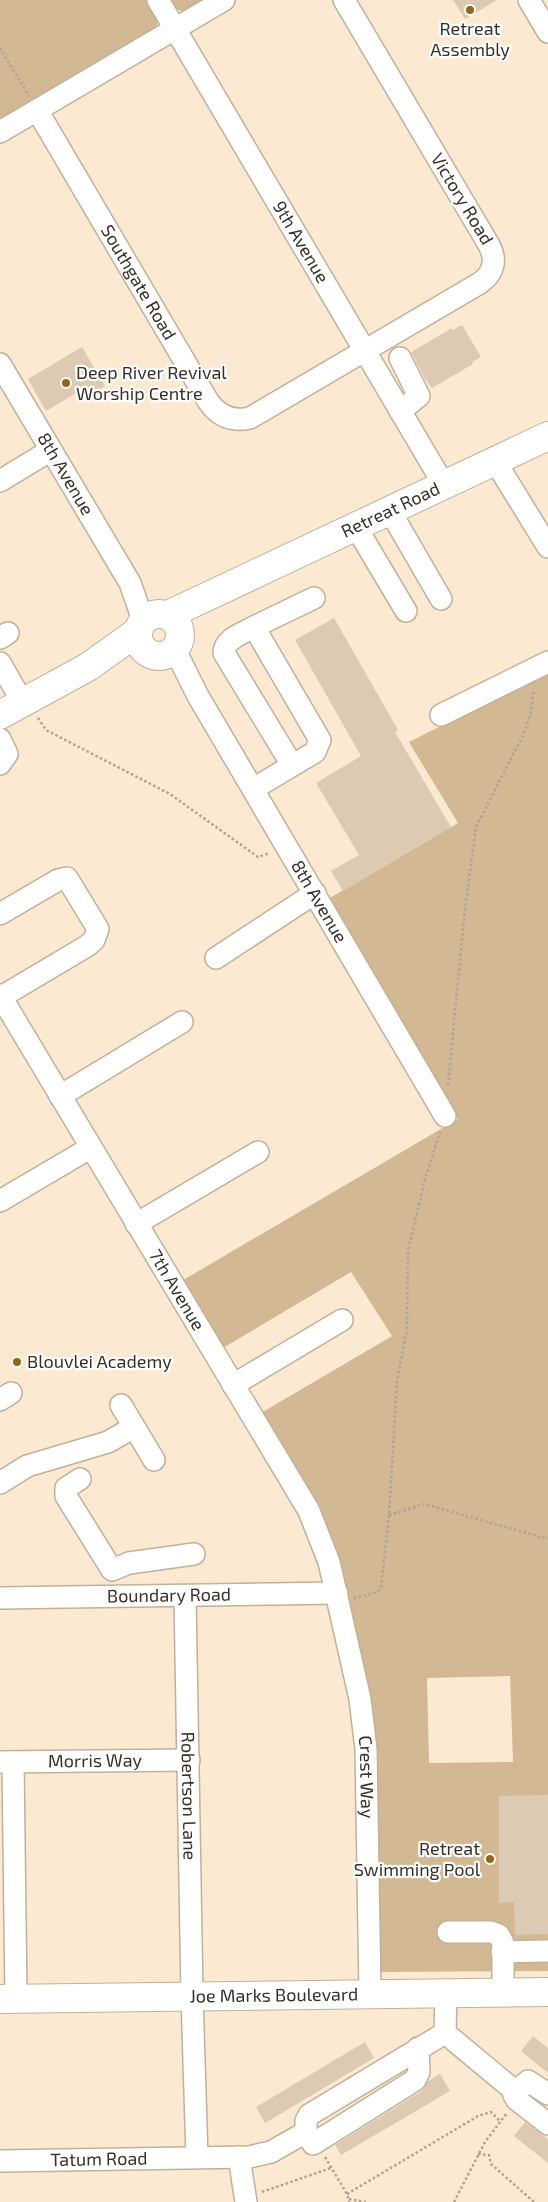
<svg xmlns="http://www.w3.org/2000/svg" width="548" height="2202" viewBox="0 0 548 2202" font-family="'Exo 2',sans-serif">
<rect width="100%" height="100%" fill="#fce9d1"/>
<path fill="#d3b894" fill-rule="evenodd" d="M0 0H150C154 10 160 17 156 28L0 125Z
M165 0H211C191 9 182 19 165 0Z
M548 672V1971L379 1972 370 1747 332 1561 256 1416 392 1336 351 1272 218 1351 178 1283 458 1119 328 899 458 823 409 742ZM510 1676 513 1762 429 1763 427 1678Z"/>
<path fill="#ddcab3" d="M453 0H497L465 19Z
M462 325 481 357 472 362 473 364 432 388 425 379 411 352 452 328 453 330Z
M82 347 105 386 88 397 83 389 46 411 28 379Z
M334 618 398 730 395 732 451 827 343 891 331 871 359 855 316 783 361 756 295 640Z
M548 1795V1934L515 1935 514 1902 499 1903V1796Z
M533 2036 548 2048V2073L521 2051Z
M365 2042 374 2058 265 2123 256 2107Z
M440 2074 450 2091 341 2155 335 2145 422 2091 428 2081Z
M525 2122 548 2139V2163L514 2136Z"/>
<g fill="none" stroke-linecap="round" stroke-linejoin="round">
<g stroke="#c2b099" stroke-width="24">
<g id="minor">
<path id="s1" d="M158 0 444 485"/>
<path d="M529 0 548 32"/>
<path id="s2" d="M37 110 208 401C218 416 232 422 250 418L480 283C494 273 497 260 489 245L344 0"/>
<path d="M0 132 224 0"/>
<path id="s3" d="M0 364 130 583 143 620"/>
<path d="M400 411 419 396 400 358"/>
<path d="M495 461 548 547"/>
<path d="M0 481 51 450"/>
<path d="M390 511 441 599"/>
<path d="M356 527 406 611"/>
<path d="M254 627 314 598"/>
<path d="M0 638 8 633"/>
<path id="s4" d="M175 650 198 696 445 1116"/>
<path d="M0 663 23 703"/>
<path d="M441 715 548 662"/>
<path d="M0 739 7 754 0 764"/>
<path d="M253 789 315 752 320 740 254 627C243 633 224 639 224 653L292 765"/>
<path d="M0 914 58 880 67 878 98 929 94 940 87 946 1 997"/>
<path d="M216 958 315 893"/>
<path id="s5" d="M0 995 309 1511 329 1562 360 1699 366 1749 370 1994"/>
<path d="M60 1096 182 1022"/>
<path d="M0 1201 90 1148"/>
<path d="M136 1224 258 1152"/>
<path d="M233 1385 342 1320"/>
<path d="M0 1400 11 1393"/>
<path d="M121 1405 154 1460"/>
<path d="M80 1479 66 1488V1496L112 1570 129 1563 194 1554"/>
<path d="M0 1483 27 1466 108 1442 134 1427"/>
<path id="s6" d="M185 1596 192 1996 197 2157"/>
<path id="s7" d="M0 1598 337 1593"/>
<path id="s8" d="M0 1762 189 1760"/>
<path d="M13 1762 16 1999"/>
<path d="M448 1932H491L499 1935 503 1943V1992"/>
<path d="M502 1952 548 1951"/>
<path d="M445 2033 516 2092 528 2081 548 2094"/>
<path d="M516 2092 514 2095 517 2100 548 2124"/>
<path d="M306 2132 313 2144 415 2080 419 2072 418 2048"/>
<path d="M239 2157 246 2202"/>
<path id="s9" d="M0 2161 249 2157 271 2152 306 2132V2121L309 2115 445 2033 446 1993"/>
</g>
</g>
<g stroke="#c2b099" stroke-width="30">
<g id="major">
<circle cx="159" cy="635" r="21"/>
<path id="s10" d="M168 615 548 436"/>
<path d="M0 715 88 667 137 632"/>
<path id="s11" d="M0 1999 548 1992"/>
</g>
</g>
<path stroke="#b2a390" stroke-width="2.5" stroke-dasharray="2.5 2.5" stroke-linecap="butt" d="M0 48 29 96
M38 718 46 730 170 794 258 857 270 853
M448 1085 465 909 476 827 524 733 530 716 534 690
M389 1515 424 1504 548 1539
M354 1598 378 1592 381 1587 389 1515 397 1381 407 1328 408 1251 425 1179 440 1132
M478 2154 489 2155 491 2164 534 2202
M325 2157 347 2194 349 2202
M262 2192 331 2168
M347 2194 478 2116 491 2112 501 2122
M349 2199 366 2202
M454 2202 485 2142 507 2113"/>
<use href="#minor" stroke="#fff" stroke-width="21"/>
<use href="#major" stroke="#fff" stroke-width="28"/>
</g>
<g fill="#966617" stroke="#fff" stroke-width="2">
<circle cx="470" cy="10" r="5"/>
<circle cx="66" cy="383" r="5"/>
<circle cx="17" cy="1362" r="5"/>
<circle cx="490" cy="1859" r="5"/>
</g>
<g text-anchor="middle" stroke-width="4.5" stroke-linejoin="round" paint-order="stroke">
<g font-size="18" fill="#383027" stroke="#fff" text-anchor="start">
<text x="470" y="35" text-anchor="middle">Retreat<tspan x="470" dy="21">Assembly</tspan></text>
<text x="76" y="379">Deep River Revival<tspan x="76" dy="21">Worship Centre</tspan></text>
<text x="27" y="1368">Blouvlei Academy</text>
<text x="480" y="1855" text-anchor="end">Retreat<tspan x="480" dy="21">Swimming Pool</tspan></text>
</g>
<g font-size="18" fill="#383027" stroke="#fff">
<text transform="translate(462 199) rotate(59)" y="6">Victory Road</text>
<text dy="6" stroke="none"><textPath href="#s1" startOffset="281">9th Avenue</textPath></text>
<text dy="6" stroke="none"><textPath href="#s2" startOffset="200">Southgate Road</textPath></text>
<text dy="6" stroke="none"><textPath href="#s3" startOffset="128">8th Avenue</textPath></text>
<text dy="6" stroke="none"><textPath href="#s10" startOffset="246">Retreat Road</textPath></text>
<text dy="6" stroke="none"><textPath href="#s4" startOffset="290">8th Avenue</textPath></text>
<text dy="6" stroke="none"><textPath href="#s5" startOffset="344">7th Avenue</textPath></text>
<text dy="6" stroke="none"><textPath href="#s7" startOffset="169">Boundary Road</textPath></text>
<text dy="6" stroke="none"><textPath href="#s8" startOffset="95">Morris Way</textPath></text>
<text dy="6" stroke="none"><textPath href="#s5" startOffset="875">Crest Way</textPath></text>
<text dy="6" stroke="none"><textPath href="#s6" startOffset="200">Robertson Lane</textPath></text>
<text dy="6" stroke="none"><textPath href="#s11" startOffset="274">Joe Marks Boulevard</textPath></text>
<text dy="6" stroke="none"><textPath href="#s9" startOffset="99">Tatum Road</textPath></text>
</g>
</g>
</svg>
